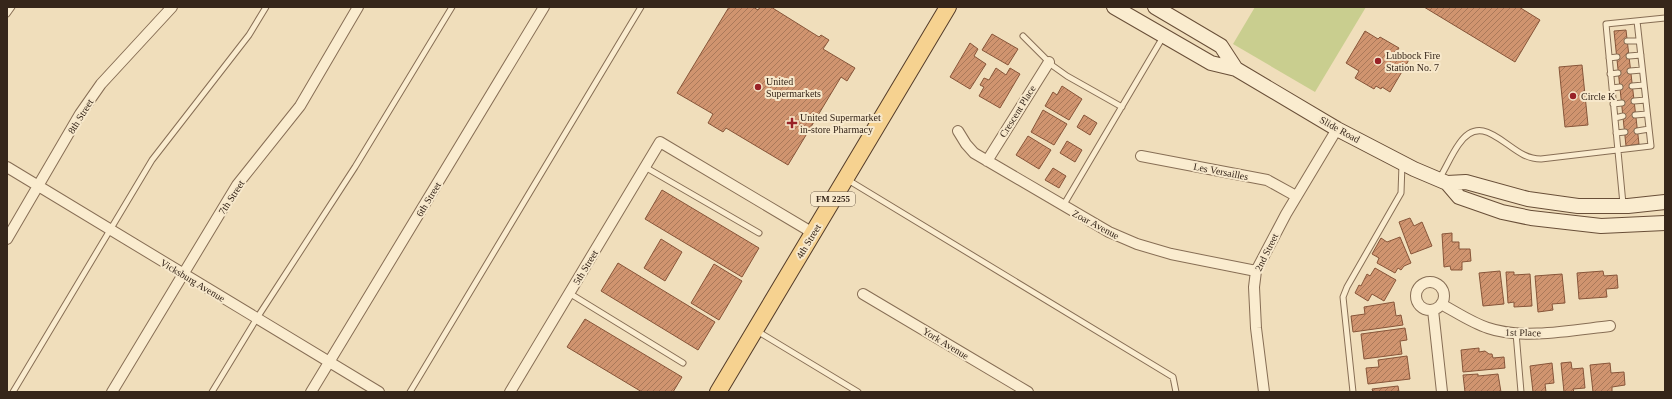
<svg xmlns="http://www.w3.org/2000/svg" width="1672" height="399" viewBox="0 0 1672 399" font-family="Georgia,serif">
<defs>
<pattern id="building-hatch" width="6" height="6" patternUnits="userSpaceOnUse"><rect width="6" height="6" fill="#d0946f"/><path d="M-1 1l2-2M0 6l6-6M5 7l2-2" fill="none" stroke="#aa795a"/></pattern>
</defs>
<rect width="100%" height="100%" fill="#f0debb"/>
<path fill="#c9ce8f" d="M1255 7H1366L1315 92 1233 44Z"/>
<path fill="url(#building-hatch)" stroke="#875539" d="M729 7H753L758 10 760 7H771L819 37 821 35 829 40 823 49 855 68 847 81 841 77 788 165 726 128 723 132 708 123 713 114 677 93Z
M1424 7H1519L1540 20 1515 62Z
M1626 30 1639 144 1626 146 1614 31Z
M1365 31 1378 39 1380 37 1399 48 1397 51 1410 58 1390 92 1382 87 1381 89 1376 86 1374 89 1355 78 1359 71 1346 63Z
M992 34 1018 49 1008 65 982 50Z
M970 43 978 49 974 56 986 64 970 89 950 77Z
M1582 65 1588 125 1565 127 1559 67Z
M996 68 1006 75 1010 68 1020 74 1000 108 979 96 984 87 980 85 984 78 989 80Z
M1062 86 1082 99 1069 120 1045 106 1053 92 1057 95Z
M1043 110 1067 124 1054 145 1031 132Z
M1084 115 1097 123 1090 135 1077 127Z
M1028 136 1051 150 1039 169 1016 155Z
M1067 141 1082 150 1075 162 1060 153Z
M1053 168 1066 176 1059 188 1045 180Z
M662 190 759 248 742 277 645 219Z
M1410 218 1414 226 1422 222 1432 246 1411 254 1399 222Z
M1452 233V242H1459V249H1470L1471 261 1462 262V270H1451L1450 266 1444 267 1442 234Z
M1400 237 1411 263 1404 266 1401 270 1398 268 1395 273 1377 263 1379 258 1372 254 1381 238 1387 242Z
M661 239 682 252 665 281 644 268Z
M618 263 715 322 698 350 601 291Z
M714 264 742 281 719 320 691 303Z
M1375 268 1396 280 1384 301 1372 294 1368 301 1355 293 1359 285 1361 286 1367 274 1370 276Z
M1500 271 1504 304 1483 306 1479 273Z
M1603 271 1604 276 1617 275 1618 288 1606 289 1607 297 1579 299 1577 273Z
M1506 272H1514V275L1530 274 1532 306 1514 307V302L1508 303Z
M1562 274 1565 303 1552 304 1553 310 1538 312 1535 276Z
M1394 302 1396 316 1401 315 1403 325 1353 332 1351 316 1365 314 1364 307Z
M585 319 682 377 673 392H642L567 347Z
M1405 328 1407 340 1400 341 1402 354 1364 359 1361 334Z
M1479 348V352L1485 351 1489 354H1492L1493 358 1504 357 1505 368 1463 372 1461 350Z
M1407 356 1410 379 1368 384 1366 368 1379 367 1378 360Z
M1571 362 1572 369 1583 368 1585 388 1573 389 1574 392H1564L1561 363Z
M1552 363 1554 383 1545 384 1546 392H1533L1530 366Z
M1610 363 1611 373 1624 372 1625 385 1612 387V392H1593L1590 365Z
M1478 374V376L1498 374 1501 392H1465L1463 375Z
M1398 386 1399 392H1373L1372 389Z"/>
<g fill="none" stroke-linecap="round" stroke-linejoin="round">
<g stroke="#876e55" stroke-width="7">
<path id="service" d="M7 14 12 7
M1023 36 1053 66 1067 76 1122 107
M1627 41H1639
M1629 56 1641 55
M1609 58 1617 57
M1630 71 1642 70
M1610 74 1618 73
M1632 86 1644 85
M1612 88 1620 87
M1634 101 1646 100
M1613 104 1622 103
M1635 115 1647 114
M1615 118 1623 116
M1637 131 1649 129
M1616 133 1625 132
M645 167 759 233
M1439 179C1446 168 1451 155 1459 144 1480 113 1502 144 1524 155 1530 158 1535 159 1541 159L1651 146 1637 21
M848 180 1173 377 1176 392
M1623 204 1606 24 1665 18
M1063 206 1163 37
M569 293 683 363
M757 331 858 392
M1516 333 1521 392
M13 392 152 160 249 35 266 7
M212 392 257 318 355 167 452 7
M410 392 641 7
M1353 392 1343 297 1347 287 1401 193 1402 164"/>
</g>
<g stroke="#876e55" stroke-width="12">
<path id="minor" d="M958 131 966 144 974 153 1109 232 1137 244 1171 254 1256 271
M1141 156 1267 180 1296 196
M987 161 1049 62
M7 167 379 392
M7 239 80 114 101 84 172 7
M1416 296a14 14 0 1 1 28 0a14 14 0 1 1-28 0Z
M863 294 1028 392
M1441 304C1456 312 1472 323 1488 328 1522 340 1574 330 1610 326
M1433 310 1442 392
M112 392 237 185 300 106 358 7
M311 392 544 7
M510 392 660 142 813 233
M1264 392 1256 328 1254 287 1256 271 1286 214 1337 129"/>
</g>
<g stroke="#694f38" stroke-width="16">
<path id="secondary" d="M1114 7 1211 63 1236 69 1337 129 1414 169 1447 183 1466 182 1528 199 1578 206H1628L1665 202
M1155 7 1221 46 1236 69
M1447 183 1459 197 1502 212 1531 218 1601 226 1665 223"/>
</g>
<g stroke="#543c2a" stroke-width="18">
<path id="primary" d="M718 392 948 7"/>
</g>
<use href="#service" stroke="#faeccf" stroke-width="5"/>
<use href="#minor" stroke="#faeccf" stroke-width="10"/>
<use href="#secondary" stroke="#faeccf" stroke-width="14"/>
<use href="#primary" stroke="#f6d290" stroke-width="16"/>
</g>
<g fill="#992227" stroke="#f7e8cb" stroke-width="1.5">
<circle cx="1378" cy="61" r="4"/>
<circle cx="758" cy="87" r="4"/>
<circle cx="1573" cy="96" r="4"/>
<path d="M790 117h4v4h4v4h-4v4h-4v-4h-4v-4h4z"/>
</g>
<g text-anchor="middle" stroke-width="4" stroke-linejoin="round" paint-order="stroke">
<rect fill="#f7e8cb" stroke="#70604f" stroke-width="1" x="811" y="192" width="44" height="14" rx="3"/>
<g font-size="9" font-weight="bold" fill="#36261a">
<text x="833" y="202">FM 2255</text>
</g>
<g font-size="10" fill="#36261a" stroke="#f7e8cb" text-anchor="start">
<text x="1386" y="59">Lubbock Fire<tspan x="1386" dy="12">Station No. 7</tspan></text>
<text x="766" y="85">United<tspan x="766" dy="12">Supermarkets</tspan></text>
<text x="1581" y="100">Circle K</text>
<text x="800" y="121">United Supermarket<tspan x="800" dy="12">in-store Pharmacy</tspan></text>
</g>
<g font-size="10" fill="#36261a" stroke="#f7e8cb">
<text transform="translate(1017 111) rotate(-58)" y="4">Crescent Place</text>
<text transform="translate(80 116) rotate(-58)" y="4">8th Street</text>
<text transform="translate(1340 129) rotate(29)" y="4">Slide Road</text>
<text transform="translate(1221 171) rotate(11)" y="4">Les Versailles</text>
<text transform="translate(231 197) rotate(-57)" y="4">7th Street</text>
<text transform="translate(428 199) rotate(-59)" y="4">6th Street</text>
<text transform="translate(1096 224) rotate(28)" y="4">Zoar Avenue</text>
<text transform="translate(808 241) rotate(-59)" y="4">4th Street</text>
<text transform="translate(1266 252) rotate(-64)" y="4">2nd Street</text>
<text transform="translate(585 267) rotate(-59)" y="4">5th Street</text>
<text transform="translate(193 280) rotate(31)" y="4">Vicksburg Avenue</text>
<text transform="translate(1523 332) rotate(1)" y="4">1st Place</text>
<text transform="translate(946 343) rotate(31)" y="4">York Avenue</text>
</g>
</g>
<rect width="1672" height="399" fill="none" stroke="#36261a" stroke-width="16"/>
</svg>
